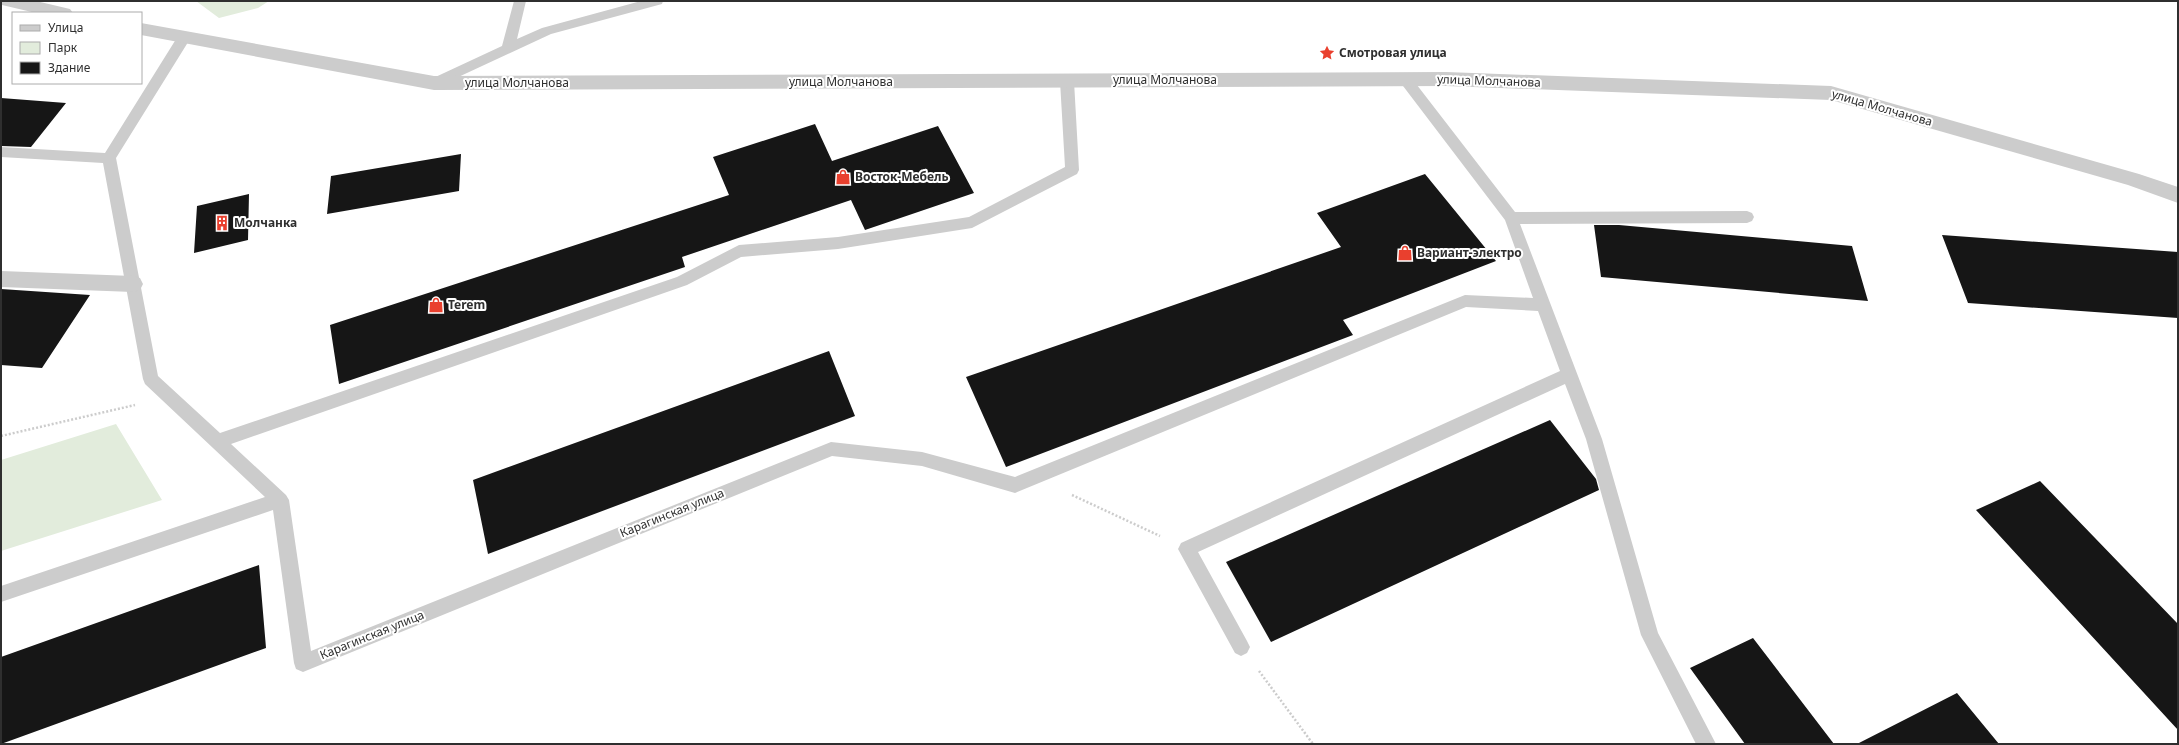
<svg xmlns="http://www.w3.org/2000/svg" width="2179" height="745" viewBox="0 0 2179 745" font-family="'Noto Sans',sans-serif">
<rect width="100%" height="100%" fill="#fff"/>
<path fill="#e2ecdc" d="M196 1H269L258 8 219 18Z
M116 424 162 500 1 551V460Z"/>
<path fill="#161616" d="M1 98 66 103 31 147 1 146Z
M815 124 832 161 938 126 974 193 865 230 851 200 682 257 685 267 339 384 330 325 729 195 713 157Z
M461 154 459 191 327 214 331 176Z
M1425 174 1496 261 1343 320 1353 335 1006 467 966 377 1341 247 1317 213Z
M249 194 248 240 194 253 197 206Z
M1594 225H1619L1852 246 1868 301 1601 277Z
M1942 235 2178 252V318L1968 303Z
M1 289 90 295 42 368 1 365Z
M829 351 855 416 488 554 473 480Z
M1550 420 1596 479 1599 490 1271 642 1226 562Z
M2040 481 2178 624V730L1976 510Z
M259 565 266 648 1 744V657Z
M1753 638 1834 744H1745L1690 668Z
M1957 693 1999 744H1857Z"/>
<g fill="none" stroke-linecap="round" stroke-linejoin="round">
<path stroke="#ccc" stroke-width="2.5" stroke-dasharray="2 2" stroke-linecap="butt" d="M1 436 135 405
M1072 495 1160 536
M1259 671 1313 744"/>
<path fill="#ccc" fill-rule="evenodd" d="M514 1H526L517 39 542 28 641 1H663L662 4 551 34 439 86H429L427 83 429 80 502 46Z
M183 34 188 36 190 39 116 158 158 376 220 433 677 277 739 245 838 237 969 217 1065 167 1060 81 1062 78H1072L1074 81 1079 170 1077 174 972 228 838 249 741 257 687 285 231 444 286 495 289 500 311 651 831 442 922 452 1015 477 1460 297 1465 295 1533 298 1505 220 1400 82 1398 79 1400 76H1410L1515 212 1747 211 1752 213 1754 217 1752 221 1747 223 1520 224 1602 439 1658 633 1716 744H1696L1641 635 1586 439 1565 384 1198 552 1247 641 1250 647 1247 653 1241 656 1235 653 1178 549 1181 543 1560 371 1538 311 1466 307 1015 493 922 466 832 456 303 672 296 669 294 663 273 510 1 602V586L265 497 145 384 143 379 103 163 1 157V147L105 153 178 36Z"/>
<path fill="#ccc" fill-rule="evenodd" d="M1 1H36L70 9 73 13H36L2 5Z
M141 23 434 76 1446 72 1831 86 2139 174 2178 187V203L2128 185 1831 100 1446 86 434 90 141 35Z
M1 271 133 276 140 278 143 284 140 290 133 292 1 287Z"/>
</g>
<defs>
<g id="sight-bare" transform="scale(1.2)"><path d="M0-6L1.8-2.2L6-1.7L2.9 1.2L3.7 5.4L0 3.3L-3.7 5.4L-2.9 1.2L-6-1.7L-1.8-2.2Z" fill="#e9402e" stroke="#fff" stroke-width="2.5" paint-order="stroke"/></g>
<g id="shop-bare" transform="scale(1.2)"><path d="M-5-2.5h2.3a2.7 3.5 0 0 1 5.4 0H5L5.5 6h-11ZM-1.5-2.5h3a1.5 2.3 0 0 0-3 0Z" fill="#e9402e" stroke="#fff" stroke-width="2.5" paint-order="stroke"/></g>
<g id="building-bare" transform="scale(1.2)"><path d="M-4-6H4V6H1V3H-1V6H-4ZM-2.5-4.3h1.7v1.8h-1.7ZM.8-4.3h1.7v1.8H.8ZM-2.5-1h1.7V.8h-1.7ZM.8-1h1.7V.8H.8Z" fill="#e9402e" stroke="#fff" stroke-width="2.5" paint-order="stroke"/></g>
</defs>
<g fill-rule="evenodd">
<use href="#sight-bare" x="1327" y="53"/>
<use href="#shop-bare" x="843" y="177"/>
<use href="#building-bare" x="222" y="223"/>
<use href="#shop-bare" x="1405" y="253"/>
<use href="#shop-bare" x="436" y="305"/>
</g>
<g text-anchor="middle" stroke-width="4" stroke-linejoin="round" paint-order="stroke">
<g font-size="12" font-weight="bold" fill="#2f2f2f" stroke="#fff" text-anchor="start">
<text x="1339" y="57">Смотровая улица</text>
<text x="855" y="181">Восток-Мебель</text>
<text x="234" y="227">Молчанка</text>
<text x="1417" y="257">Вариант-электро</text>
<text x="448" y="309">Terem</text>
</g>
<g font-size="12" fill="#2f2f2f" stroke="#fff">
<text x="1165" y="84">улица Молчанова</text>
<text transform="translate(1489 81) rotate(2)" y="4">улица Молчанова</text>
<text x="841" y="86">улица Молчанова</text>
<text x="517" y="87">улица Молчанова</text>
<text transform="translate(1882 108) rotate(16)" y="4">улица Молчанова</text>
<text transform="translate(672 513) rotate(-22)" y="4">Карагинская улица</text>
<text transform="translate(372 635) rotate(-22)" y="4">Карагинская улица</text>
</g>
</g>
<rect width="2179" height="745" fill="none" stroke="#2f2f2f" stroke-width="4"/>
<rect x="12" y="12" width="130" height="72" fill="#ffffff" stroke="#acacac"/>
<rect x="20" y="25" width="20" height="6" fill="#cccccc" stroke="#acacac"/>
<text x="48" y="32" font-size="12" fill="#2f2f2f">Улица</text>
<rect x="20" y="42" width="20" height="12" fill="#e2ecdc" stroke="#acacac"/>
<text x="48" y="52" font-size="12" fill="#2f2f2f">Парк</text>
<rect x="20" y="62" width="20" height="12" fill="#161616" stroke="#acacac"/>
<text x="48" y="72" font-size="12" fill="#2f2f2f">Здание</text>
</svg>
